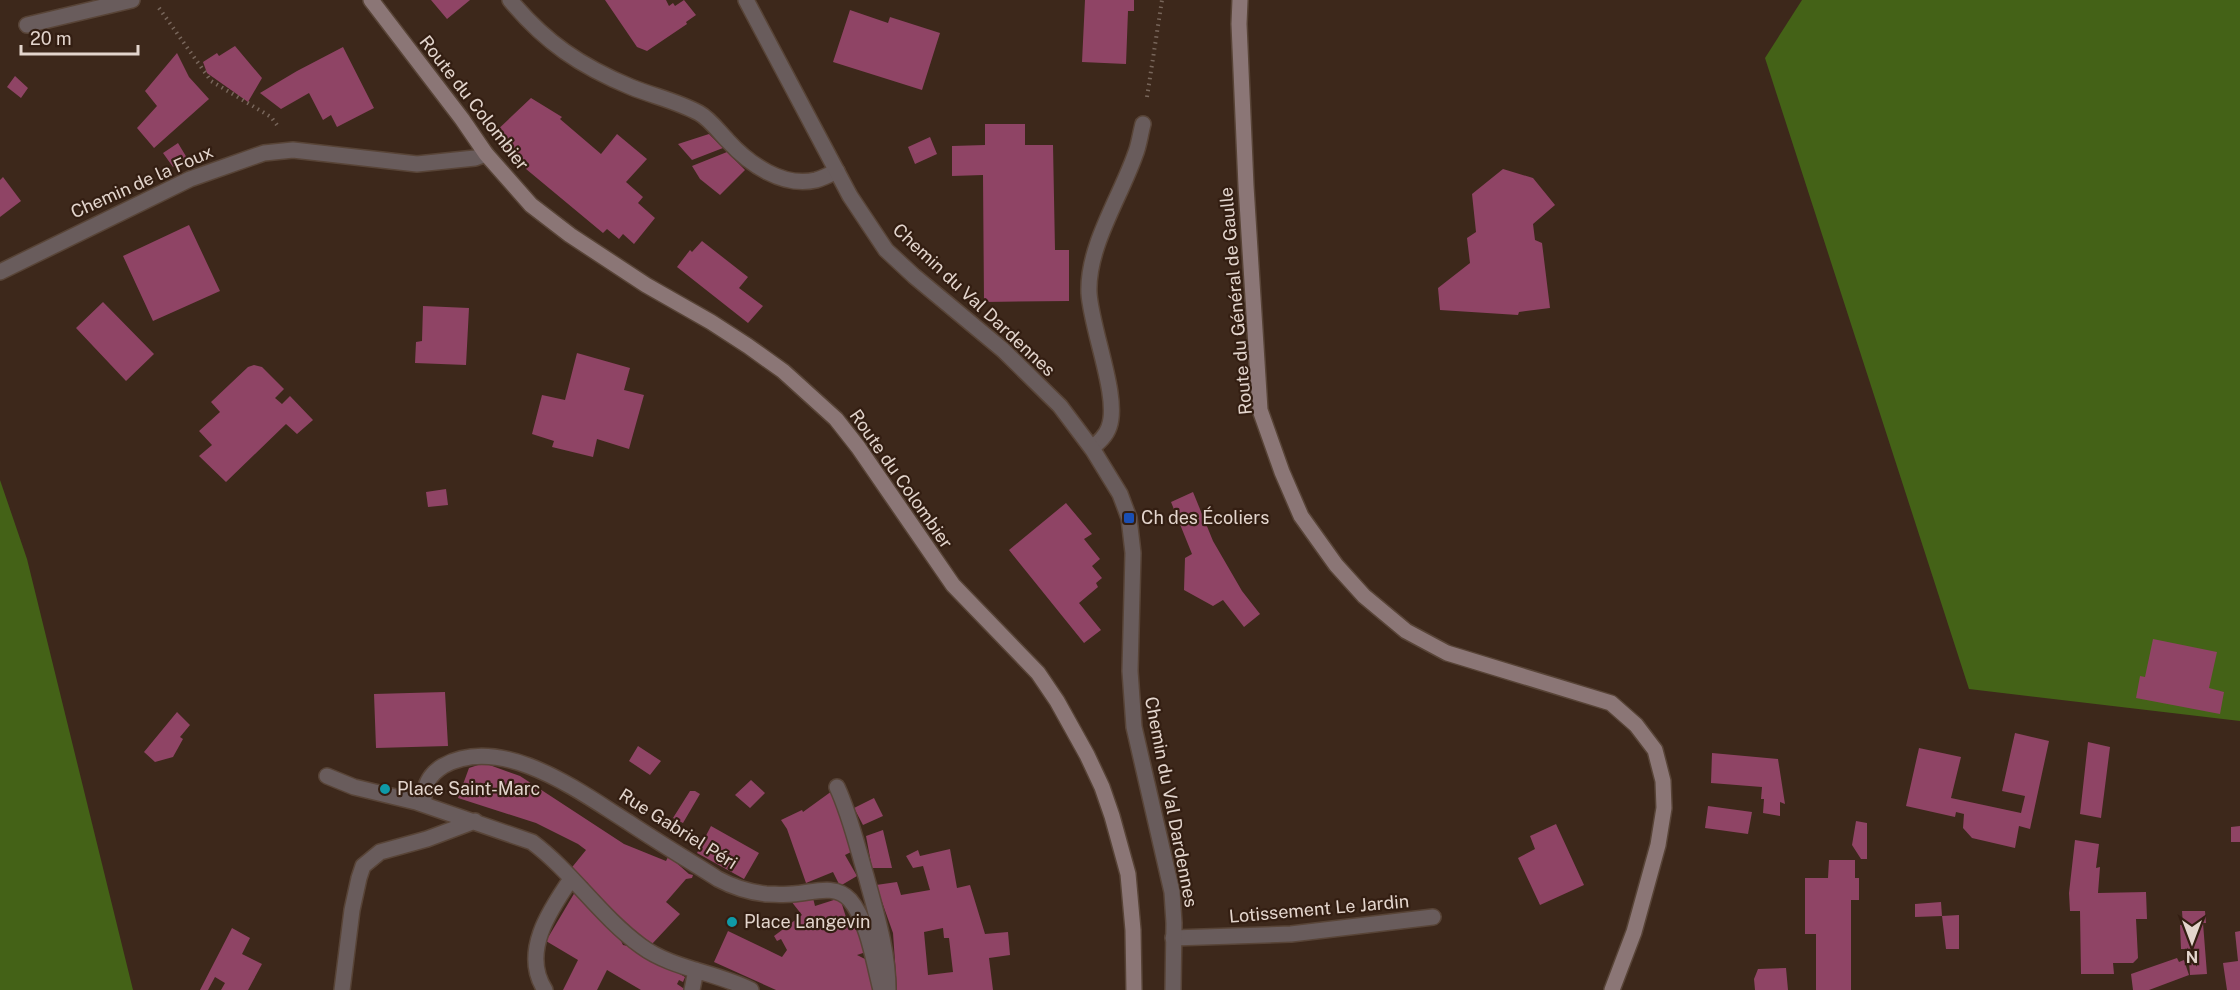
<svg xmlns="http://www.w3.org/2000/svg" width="2240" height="990" viewBox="0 0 2240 990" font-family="'Public Sans',sans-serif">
<rect width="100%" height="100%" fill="#3d281b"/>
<path fill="#446217" d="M1802 0H2240V721L1969 689 1765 58Z
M0 480 27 559 133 990H0Z"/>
<path fill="#8f4465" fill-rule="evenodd" d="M431 0H470L447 19Z
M605 0H666L669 6 673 3 675 6 684 0 696 15 686 22 687 24 647 51 637 47Z
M1085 0H1134V11H1128L1126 64 1082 62Z
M850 10 888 23 890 17 940 33 922 90 833 62Z
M235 46 262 78 248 102 207 73 203 62 217 53 219 56Z
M343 47 374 108 337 127 331 115 323 120 309 93 281 109 260 93 297 71Z
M177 53 189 77 209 99 154 148 137 128 157 106 145 91Z
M15 76 28 88 21 98 7 87Z
M531 98 562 117 560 119 601 154 617 134 647 159 626 182 643 197 638 203 655 218 634 244 623 234 619 239 607 229 603 233 514 159 493 134Z
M985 124H1025V145H1053L1055 250H1069V301L984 302 983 175 952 176V146L985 145Z
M709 134 723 148 692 160 678 144Z
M930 137 937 154 915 164 908 147Z
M178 143 187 158 173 167 163 153Z
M727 152 745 170 720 195 700 179 692 166Z
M1503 169 1533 178 1555 205 1533 224 1535 240 1542 243 1550 308 1519 312 1518 315 1440 310 1438 288 1470 263 1467 238 1476 232 1472 194Z
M3 177 21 201 0 217V180Z
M189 225 220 291 153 321 123 256Z
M702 241 748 277 739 288 763 306 748 323 677 267 690 250 692 252Z
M103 302 154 354 126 381 76 328Z
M423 306 469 308 466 365 415 363 416 342 422 341Z
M577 353 630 368 624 390 644 395 629 449 597 439 593 457 552 447 554 441 532 434 542 395 565 400Z
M254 365 262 367 284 389 275 398 282 404 290 396 313 420 297 434 286 424 226 482 199 456 212 445 199 431 220 412 211 402 248 367Z
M446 489 448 505 428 507 426 492Z
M1193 492 1213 541 1242 591 1260 614 1244 627 1223 600 1213 606 1184 590 1185 558 1192 554 1171 502Z
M1066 503 1092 534 1084 539 1100 559 1092 566 1102 578 1096 583 1098 587 1079 603 1101 630 1084 643 1009 550Z
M2153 639 2217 652 2209 688 2224 692 2220 714 2136 698 2140 676 2145 677Z
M445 692 448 746 376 748 374 694Z
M177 712 190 725 180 737 183 739 173 757 155 762 144 752Z
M2015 733 2049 741 2030 829 2019 826 2015 848 1972 838 1963 828 1964 814 1956 812 1955 817 1906 806 1919 748 1961 757 1951 798 2021 813 2025 796 2002 791Z
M2088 742 2110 747 2101 818 2080 814Z
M638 746 661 761 650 775 629 761Z
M1712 753 1778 759 1785 804 1780 802V816L1763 813 1764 799H1761L1762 787 1711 783Z
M484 763 520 776 624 844 666 861 670 853 672 859 689 874 693 875 692 878 686 879 666 902 680 914 652 944 637 934 589 889 588 883 569 871 586 850 578 844 536 823 458 798 469 768Z
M751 780 765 793 750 808 735 795Z
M690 791H695L700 794 683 823 673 818Z
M832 791 853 851 845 855 857 876 840 886 833 872 806 883 787 829 781 820 802 810 803 812Z
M874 798 883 816 863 825 854 808Z
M1708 806 1752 812 1748 834 1705 828Z
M1856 821 1867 823V859H1861L1852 845Z
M1556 824 1584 885 1540 905 1518 858 1535 849 1530 836Z
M711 826 759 853 744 879 697 853Z
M2240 826V842H2231V827Z
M883 830 892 868H872L866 836Z
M2075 840 2099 844 2096 868 2100 867 2098 893 2146 892 2147 919H2136L2138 958 2133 963H2113L2114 974H2081L2080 911H2070L2069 893Z
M950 849 957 888 970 885 985 934 1008 932 1010 955 989 958 993 990H897L893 933 876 885 897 882 901 895 930 890 923 866 913 868 906 856 918 850 920 856ZM943 928 944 938H949L953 972 928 975 924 932Z
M1829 860H1855V878H1859V900H1851V990H1816V934H1805V878H1828Z
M575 892 615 929 623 945 632 947 685 977 683 982 679 980 677 984 686 990H641L607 970 597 990H563L578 960 546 941Z
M813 898 815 906 840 898 850 930 858 927 866 952 857 955 867 960 875 990H776L714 962 728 931 782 957 787 950 781 939 777 941 774 936 802 915 791 901Z
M1941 902 1942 916 1915 917V904Z
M2182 911H2205L2206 923H2203L2207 974 2190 975 2188 949H2181L2180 925H2183Z
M1959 915V949H1946L1942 916Z
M232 928 250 938 242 954 262 964 248 990H221L225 983 215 977 208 990H200Z
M2240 931V990H2227L2223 963 2238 961 2235 932Z
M2177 958 2179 962 2184 960 2189 975 2149 990H2133L2131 974Z
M1786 968 1788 990H1755L1754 979 1758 969Z"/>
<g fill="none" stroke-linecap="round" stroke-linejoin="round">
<g stroke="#584437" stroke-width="18">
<path id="lane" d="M510 0C545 42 580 66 631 87 653 96 677 101 699 113 710 119 719 132 728 141 749 164 783 188 816 180 823 178 831 174 837 171
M27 25 132 0
M1092 448C1099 442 1106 436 1109 427 1120 398 1091 329 1089 293 1087 247 1120 198 1135 155 1139 146 1140 135 1143 124
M1173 938 1291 934 1433 917"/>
</g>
<g stroke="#584437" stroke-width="18">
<path id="street" d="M746 0 850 196 886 250 914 276 1003 350 1060 406 1093 450 1120 494 1129 518 1133 553 1130 671 1134 727 1172 892 1174 923 1173 990
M0 272 190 179 264 153 293 150 417 164 475 158 486 154
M327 776 354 787 416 802 532 842C572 872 600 916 641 946 672 969 716 972 751 990
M837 787C850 815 857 846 866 876 876 913 888 951 888 990
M424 804C423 787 428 775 443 766 502 733 580 792 628 822 658 842 688 860 718 879 733 887 748 892 766 894 775 894 784 895 793 894 812 893 835 883 850 900 868 921 874 963 881 990
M342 990 352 910 359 878 363 866 380 852 427 839 475 821
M545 990C521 953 549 911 571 879
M692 990 696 970"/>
</g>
<g stroke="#584437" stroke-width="18">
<path id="secondary" d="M371 0 462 119 486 154 531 205 570 235 646 285 711 322 748 346 783 371 836 419 858 447 953 585 1038 673 1057 701 1087 755 1102 787 1112 816 1128 874 1133 930 1134 990
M1240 0 1239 24 1246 186 1260 410 1282 472 1301 516 1336 565 1364 596 1406 631 1447 653 1611 703 1636 725 1655 750 1663 781 1664 808 1658 845 1634 932 1612 990"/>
</g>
<path stroke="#78665b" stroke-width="4" stroke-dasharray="1.5 4.5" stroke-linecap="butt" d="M159 8 211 81 271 117 277 125
M1147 97 1162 0"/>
<use href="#lane" stroke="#695c5c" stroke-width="15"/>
<use href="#street" stroke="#695c5c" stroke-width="15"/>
<use href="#secondary" stroke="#8b7676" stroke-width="15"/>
</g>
<rect fill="#1a4fb4" stroke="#331e12" stroke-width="2" x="1123" y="512" width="12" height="12" rx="3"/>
<g fill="#0f9aa8" stroke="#331e12" stroke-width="2">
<circle cx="385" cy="789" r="6"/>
<circle cx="732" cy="922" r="6"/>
</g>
<g text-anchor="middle" stroke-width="4.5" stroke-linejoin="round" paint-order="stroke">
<g font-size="18" fill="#e3d5cd" stroke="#331e12">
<text transform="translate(474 103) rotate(52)" y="6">Route du Colombier</text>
<text transform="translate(142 182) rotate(-24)" y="6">Chemin de la Foux</text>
<text transform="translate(974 300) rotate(43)" y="6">Chemin du Val Dardennes</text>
<text transform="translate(1236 301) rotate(-95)" y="6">Route du Général de Gaulle</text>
<text transform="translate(901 479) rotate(55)" y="6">Route du Colombier</text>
<text transform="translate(1171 802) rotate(79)" y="6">Chemin du Val Dardennes</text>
<text transform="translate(678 829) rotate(32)" y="6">Rue Gabriel Péri</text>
<text transform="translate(1319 909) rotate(-5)" y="6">Lotissement Le Jardin</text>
</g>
<g font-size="18" fill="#e3d5cd" stroke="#331e12" text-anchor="start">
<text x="1141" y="524">Ch des Écoliers</text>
<text x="397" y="795">Place Saint-Marc</text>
<text x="744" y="928">Place Langevin</text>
</g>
</g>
<g transform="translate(2192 942) rotate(180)" stroke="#331e12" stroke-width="4.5" paint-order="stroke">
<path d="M0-4.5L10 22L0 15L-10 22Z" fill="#e3d5cd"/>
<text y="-9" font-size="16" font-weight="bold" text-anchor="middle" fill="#e3d5cd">N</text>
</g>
<path d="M21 45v9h117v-9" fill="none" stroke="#e3d5cd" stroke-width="3"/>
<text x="30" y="45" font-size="18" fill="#e3d5cd" stroke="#331e12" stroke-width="4.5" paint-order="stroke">20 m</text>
</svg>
